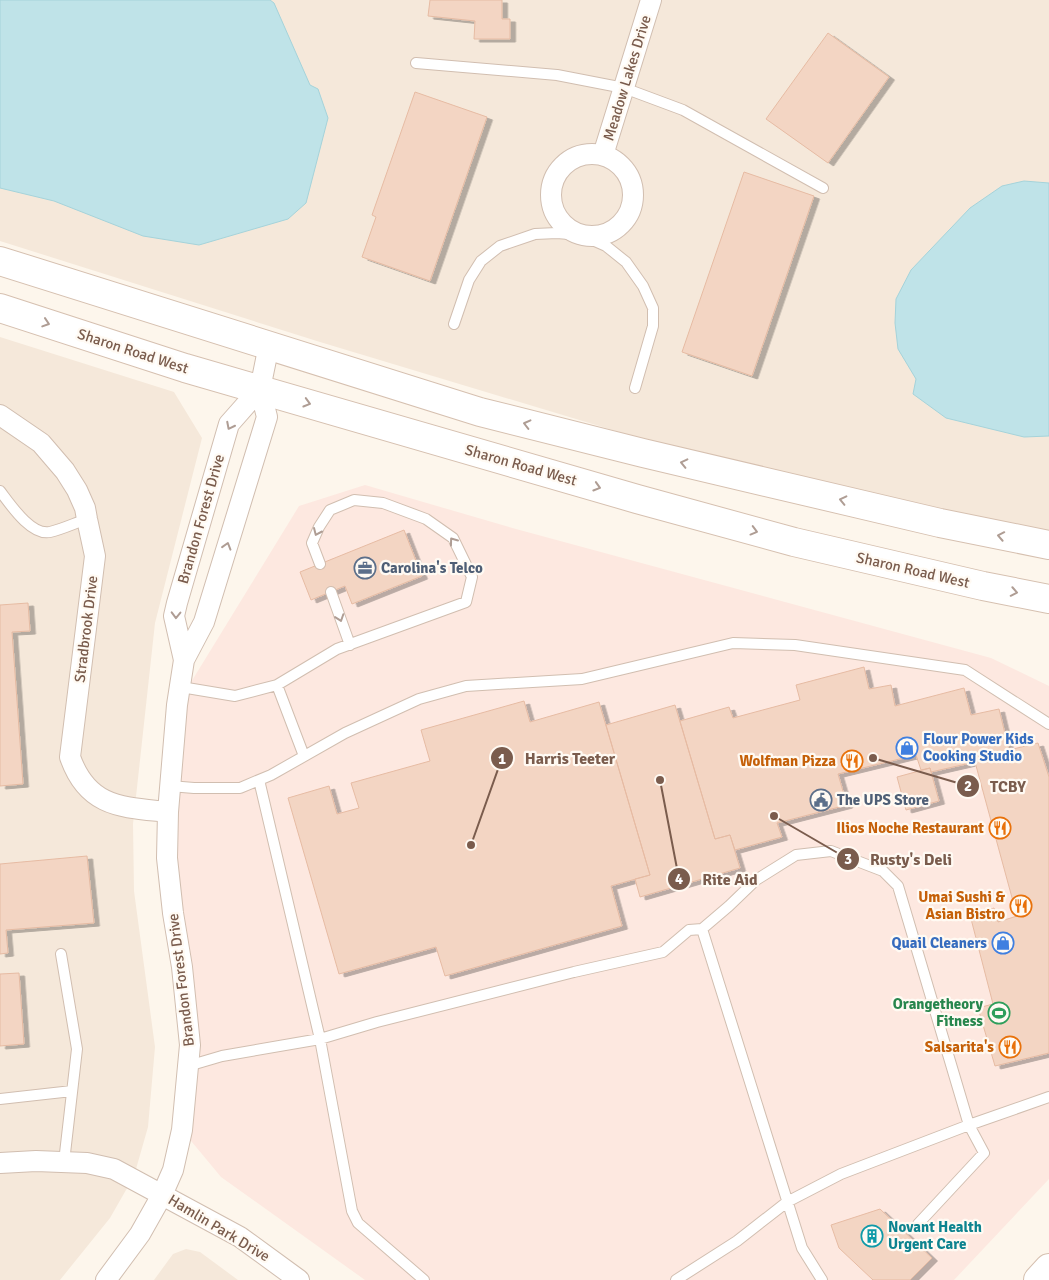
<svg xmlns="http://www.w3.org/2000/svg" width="1049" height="1280" viewBox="0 0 1049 1280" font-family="Signika,sans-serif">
<defs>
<filter id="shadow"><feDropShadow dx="5.5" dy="3" stdDeviation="0" flood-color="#0004"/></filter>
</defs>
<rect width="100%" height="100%" fill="#fdf6ec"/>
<path fill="#f5e8da" d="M0 0H1049V536L659 444 320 342 0 241Z
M0 337 174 392 202 438 155 623 133 824 134 891 155 1047 148 1127 134 1176 110 1218 60 1280H0Z
M186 1249 200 1252 238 1280H154L173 1254Z"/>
<path fill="#fde8e0" d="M365 485 516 529 991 658 1049 686V1179L954 1280H365L221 1177 182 1130 190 1045 173 913 177 705 299 506Z"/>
<path fill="#bfe3e8" stroke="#a5d3da" d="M0 0H270L274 3 310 85 318 89 328 118 306 203 288 219 199 245 143 236 54 201 0 188Z
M1024 181 1049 183V436L1024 437 946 418 913 394 916 379 898 349 895 323 896 299 911 270 970 208 1002 186Z"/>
<path fill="#f3d5c3" stroke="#e6bba3" filter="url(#shadow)" d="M430 0H502V19H510V39H474L475 21 428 16Z
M828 33 889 77 828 163 766 119Z
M415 92 487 117 430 281 362 257 376 217 372 215Z
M744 172 814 196 752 376 682 352Z
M404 530 422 576 352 604 345 586 311 600 300 572Z
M28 603 30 631 12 632 23 784 0 786V605Z
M864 667 869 689 891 685 895 706 964 688 971 715 999 709 1009 750 1038 743 1049 777V1053L995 1066 978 1008 993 1004 970 915 994 908 998 922 1017 916 975 762 931 772 930 768 921 770 916 755 838 774 847 805 777 823 782 837 735 850 730 835 715 839 680 721 729 707 733 718 800 700 796 685Z
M524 701 530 722 599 702 650 875 611 886 622 926 445 976 436 947 339 974 288 798 329 786 337 814 359 808 351 783 430 761 421 730Z
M675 705 715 839 730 835 740 868 640 897 635 879 650 875 606 725Z
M930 768 939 801 906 810 897 777Z
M87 856 94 923 6 930 8 953 0 954V864Z
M19 973 24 1044 0 1046V974Z
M880 1209 932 1258 910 1280H873L839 1248 831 1225Z"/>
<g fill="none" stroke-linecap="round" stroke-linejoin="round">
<g stroke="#d1beb0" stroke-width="12">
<path id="service" d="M416 63 557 75 624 88 683 110 823 188
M454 324 469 280 481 261 500 246 535 234 557 233 581 235 606 246 626 262 643 286 653 308V326L635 388
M0 491C10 504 31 536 50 532 63 529 75 523 87 519
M331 592 350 645
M277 685 304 756
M181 687 235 696 277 685 337 649 466 602 472 577 453 538 426 519 383 503 354 500 330 510 319 527 312 543 320 564
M259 780 320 1039 352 1211 358 1223 424 1280
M170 786 194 788H240L271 775 345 733 419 699 466 686 582 679 733 643 795 645 965 670 1049 724
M702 929 802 1248 822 1280
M61 954 77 1049 64 1162
M188 1066 222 1056 320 1039 377 1022 574 972 663 952 689 930 702 929 729 906 756 880 796 855 831 851 883 871 898 886 969 1125 984 1153 918 1224
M0 1099 72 1091
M676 1280 737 1241 787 1202 841 1174 969 1125 1049 1097"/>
</g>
<g stroke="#d1beb0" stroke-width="22">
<path id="minor" d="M551 195a41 41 0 1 1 82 0a41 41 0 1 1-82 0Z
M603 155 651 0
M260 389 229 424 177 603 174 616 184 660 204 622 267 417 260 389 269 345
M0 415 41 443 65 471 77 490 85 508 87 519 95 556 70 757C88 808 122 807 168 812
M0 1163 36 1161 87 1163 114 1169 240 1237 299 1280
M106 1280 140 1234 162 1195 173 1170 182 1130 190 1045 182 967 173 913 167 858 168 812 177 705 184 660"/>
</g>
<g stroke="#d6c0b0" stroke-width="30">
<path id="secondary" d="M0 261 480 412 643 453 940 523 1049 545
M0 308 185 368 637 499 794 542 983 586 1049 599
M1038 1280 1049 1268"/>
</g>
<use href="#service" stroke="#fff" stroke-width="10"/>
<use href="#minor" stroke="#fff" stroke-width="20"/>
<use href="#secondary" stroke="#fff" stroke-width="28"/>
</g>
<defs><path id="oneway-chevron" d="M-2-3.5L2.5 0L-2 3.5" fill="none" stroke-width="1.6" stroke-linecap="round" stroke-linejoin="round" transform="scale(1.25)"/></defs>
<g stroke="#af9d94">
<use href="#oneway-chevron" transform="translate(46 323) rotate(18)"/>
<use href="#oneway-chevron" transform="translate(307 403) rotate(16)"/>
<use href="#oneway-chevron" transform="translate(527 424) rotate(-166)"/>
<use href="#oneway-chevron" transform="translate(230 426) rotate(117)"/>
<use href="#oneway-chevron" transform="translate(684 463) rotate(-167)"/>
<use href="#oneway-chevron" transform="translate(597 487) rotate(17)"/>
<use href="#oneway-chevron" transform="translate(843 500) rotate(-167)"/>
<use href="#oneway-chevron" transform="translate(754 531) rotate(15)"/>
<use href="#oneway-chevron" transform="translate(317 532) rotate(114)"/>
<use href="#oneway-chevron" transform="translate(1001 536) rotate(-169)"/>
<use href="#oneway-chevron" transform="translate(453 541) rotate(-126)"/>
<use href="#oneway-chevron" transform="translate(227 546) rotate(-73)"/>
<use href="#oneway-chevron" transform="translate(1014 592) rotate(11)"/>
<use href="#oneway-chevron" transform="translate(176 615) rotate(91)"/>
<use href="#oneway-chevron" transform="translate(340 618) rotate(71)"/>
</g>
<defs>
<g id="office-ring" transform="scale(1.125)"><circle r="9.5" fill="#fffaf3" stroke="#5c6f8a" stroke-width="1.5"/><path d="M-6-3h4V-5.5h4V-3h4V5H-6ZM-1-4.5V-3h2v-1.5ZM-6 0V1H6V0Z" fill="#5c6f8a"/></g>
<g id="shop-ring" transform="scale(1.125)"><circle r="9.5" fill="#fffaf3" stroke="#3f7fe0" stroke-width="1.5"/><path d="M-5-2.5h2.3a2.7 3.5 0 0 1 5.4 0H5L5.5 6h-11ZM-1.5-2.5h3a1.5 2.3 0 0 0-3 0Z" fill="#3f7fe0"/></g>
<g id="restaurant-ring" transform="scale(1.125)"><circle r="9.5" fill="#fffaf3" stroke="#e8710a" stroke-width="1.5"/><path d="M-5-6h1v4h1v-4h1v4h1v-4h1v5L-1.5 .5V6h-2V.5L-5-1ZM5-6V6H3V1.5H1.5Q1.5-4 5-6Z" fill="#e8710a"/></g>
<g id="civic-ring" transform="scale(1.125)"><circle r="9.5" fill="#fffaf3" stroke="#5c6f8a" stroke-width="1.5"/><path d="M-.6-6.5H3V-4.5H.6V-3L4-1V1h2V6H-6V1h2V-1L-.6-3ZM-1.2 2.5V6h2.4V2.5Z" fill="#5c6f8a"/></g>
<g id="stadium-ring" transform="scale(1.125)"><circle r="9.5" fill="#fffaf3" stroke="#2e9e5b" stroke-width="1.5"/><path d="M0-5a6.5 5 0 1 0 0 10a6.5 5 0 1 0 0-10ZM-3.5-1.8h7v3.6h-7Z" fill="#2e9e5b"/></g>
<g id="building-ring" transform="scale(1.125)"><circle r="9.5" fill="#fffaf3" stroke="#0f9aa8" stroke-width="1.5"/><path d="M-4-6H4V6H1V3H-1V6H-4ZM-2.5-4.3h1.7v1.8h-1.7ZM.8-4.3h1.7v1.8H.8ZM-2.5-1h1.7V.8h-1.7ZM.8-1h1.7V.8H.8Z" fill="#0f9aa8"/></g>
</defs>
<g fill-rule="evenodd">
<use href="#office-ring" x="365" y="568"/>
<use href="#shop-ring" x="907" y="748"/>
<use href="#restaurant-ring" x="852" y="761"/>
<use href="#civic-ring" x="821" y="800"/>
<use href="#restaurant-ring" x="1000" y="828"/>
<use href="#restaurant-ring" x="1021" y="906"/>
<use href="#shop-ring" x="1003" y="943"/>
<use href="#stadium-ring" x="999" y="1013"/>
<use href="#restaurant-ring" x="1010" y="1047"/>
<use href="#building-ring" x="872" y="1236"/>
</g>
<g text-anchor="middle" stroke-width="4.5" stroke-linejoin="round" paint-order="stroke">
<g font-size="15" fill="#7a5c4d" stroke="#fffaf3">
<text transform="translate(627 78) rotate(-73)" y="5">Meadow Lakes Drive</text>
<text transform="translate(133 351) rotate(18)" y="5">Sharon Road West</text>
<text transform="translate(521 465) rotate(16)" y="5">Sharon Road West</text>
<text transform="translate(201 519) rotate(-74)" y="5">Brandon Forest Drive</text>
<text transform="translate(913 570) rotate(13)" y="5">Sharon Road West</text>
<text transform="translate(86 629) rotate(-83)" y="5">Stradbrook Drive</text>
<text transform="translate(181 980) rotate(-97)" y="5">Brandon Forest Drive</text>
<text transform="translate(219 1228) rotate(31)" y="5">Hamlin Park Drive</text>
</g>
<g font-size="15" font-weight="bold" fill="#4e5e75" stroke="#fffaf3" text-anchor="start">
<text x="381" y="573">Carolina's Telco</text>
<text x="837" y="805">The UPS Store</text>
</g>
<g font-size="15" font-weight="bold" fill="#366cbe" stroke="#fffaf3" text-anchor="start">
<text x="923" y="744">Flour Power Kids<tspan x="923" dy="17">Cooking Studio</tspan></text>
<text x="987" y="948" text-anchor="end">Quail Cleaners</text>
</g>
<g font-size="15" font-weight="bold" fill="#c56008" stroke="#fffaf3" text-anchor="end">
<text x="836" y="766">Wolfman Pizza</text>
<text x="984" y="833">Ilios Noche Restaurant</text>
<text x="1005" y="902">Umai Sushi &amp;<tspan x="1005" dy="17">Asian Bistro</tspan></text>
<text x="994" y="1052">Salsarita's</text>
</g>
<g font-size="15" font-weight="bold" fill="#27864d" stroke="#fffaf3" text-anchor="end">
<text x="983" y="1009">Orangetheory<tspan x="983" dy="17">Fitness</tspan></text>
</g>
<g font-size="15" font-weight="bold" fill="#0d838f" stroke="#fffaf3" text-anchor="start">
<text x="888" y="1232">Novant Health<tspan x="888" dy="17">Urgent Care</tspan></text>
</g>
</g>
<path fill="none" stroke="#7a5c4d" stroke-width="2" d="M471 845L502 758M873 758L968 786M774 816L848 859M660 780L679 879"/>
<g fill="#7a5c4d" stroke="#fffaf3" stroke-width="2">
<circle cx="471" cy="845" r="5"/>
<circle cx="873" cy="758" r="5"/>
<circle cx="774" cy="816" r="5"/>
<circle cx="660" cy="780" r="5"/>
<circle cx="502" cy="758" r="12"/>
<circle cx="968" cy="786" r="12"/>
<circle cx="848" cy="859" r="12"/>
<circle cx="679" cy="879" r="12"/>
</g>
<g font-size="15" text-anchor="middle" font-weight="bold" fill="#fff">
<text x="502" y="764">1</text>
<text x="968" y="791">2</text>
<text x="848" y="864">3</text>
<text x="679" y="884">4</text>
</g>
<g font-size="16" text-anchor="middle" font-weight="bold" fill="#7a5c4d" stroke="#fffaf3" stroke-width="4.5" stroke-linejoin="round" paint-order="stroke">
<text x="570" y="764">Harris Teeter</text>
<text x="1008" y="792">TCBY</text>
<text x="911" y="865">Rusty's Deli</text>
<text x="730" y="885">Rite Aid</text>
</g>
</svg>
